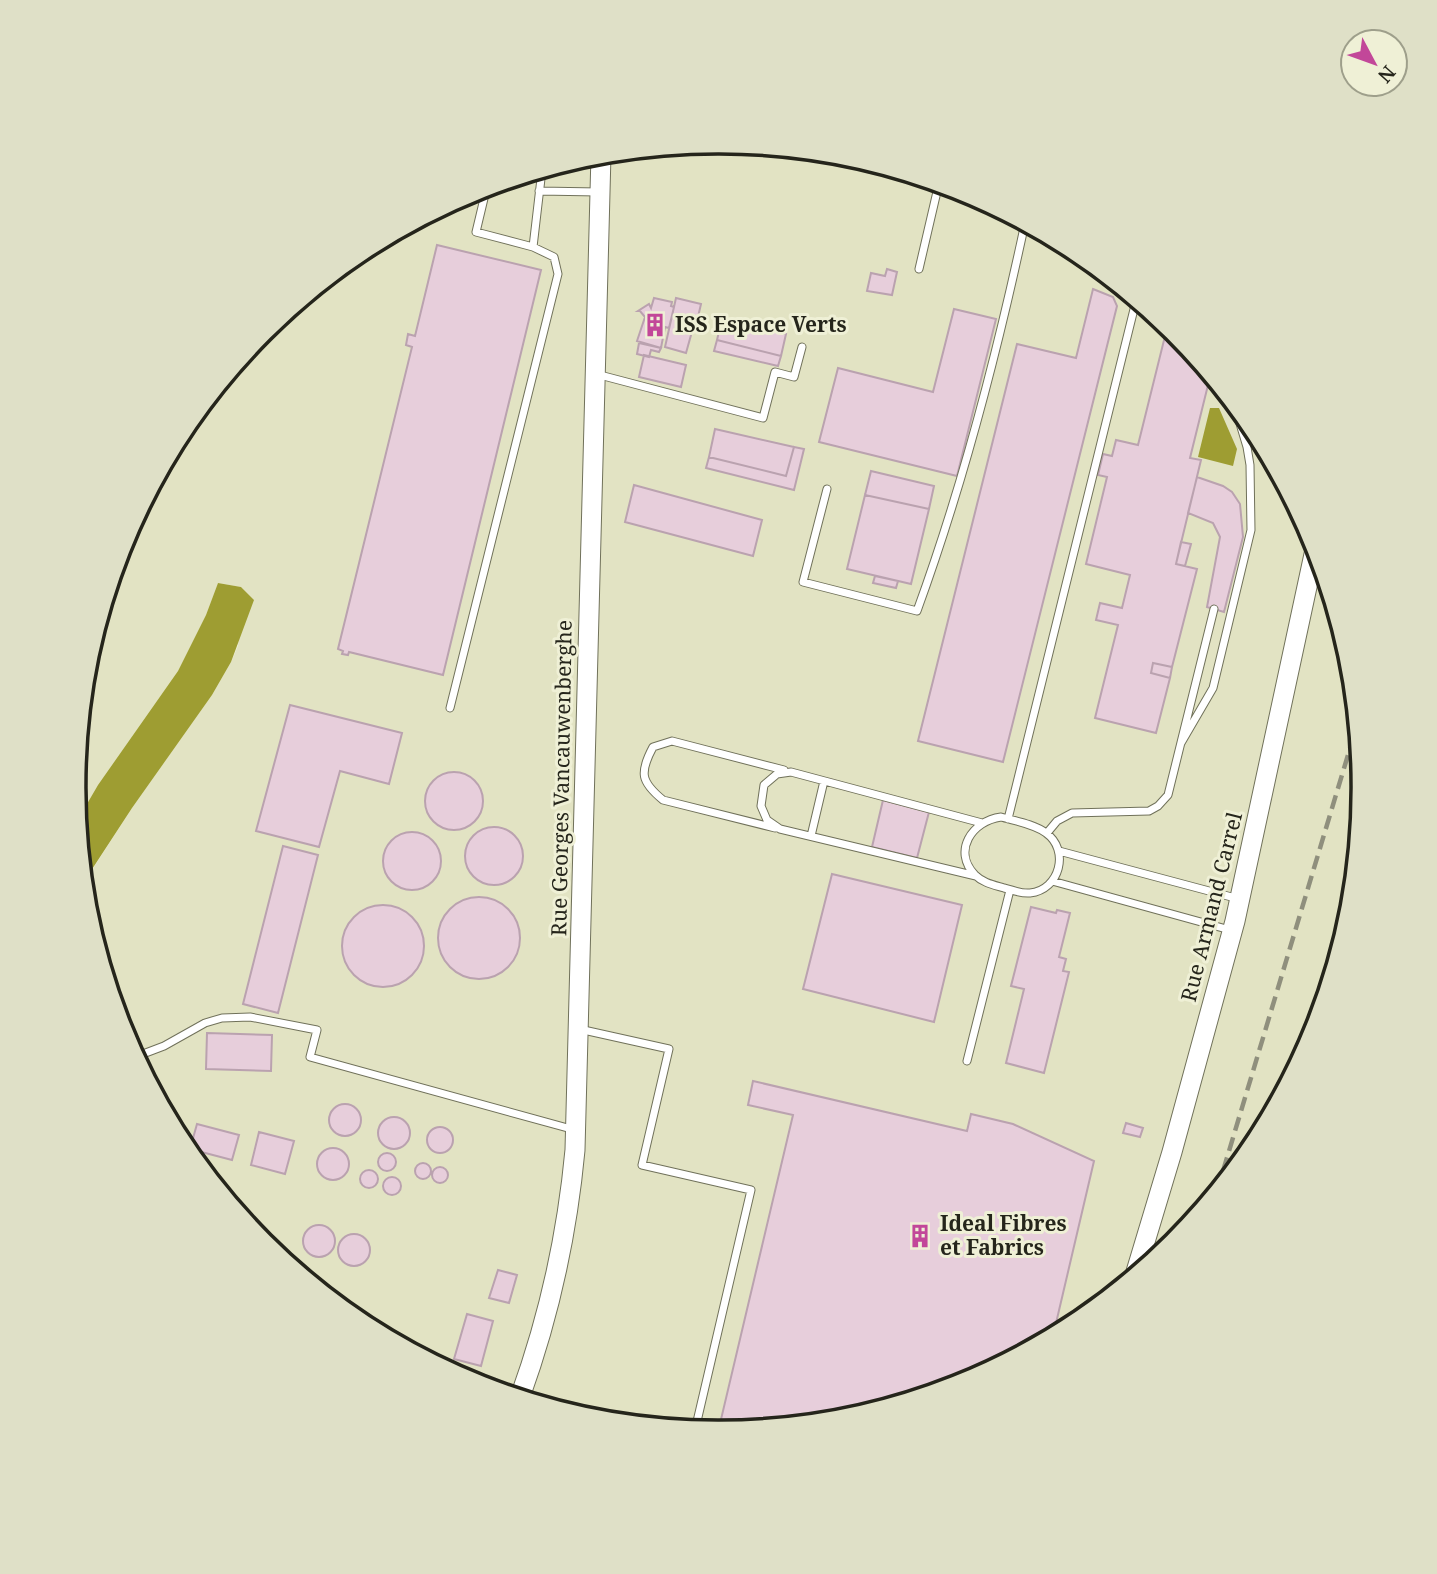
<svg xmlns="http://www.w3.org/2000/svg" width="1437" height="1574" viewBox="0 0 1437 1574" font-family="'Noto Serif',serif">
<rect width="100%" height="100%" fill="#eff0d6"/>
<path fill="#e2e3c3" d="M719 142 845 154 966 191 1077 251 1175 331 1255 429 1315 541 1351 662 1363 787 1351 913 1314 1034 1255 1146 1174 1243 1077 1324 965 1383 844 1420 718 1432 592 1420 471 1383 360 1323 262 1243 182 1145 122 1033 86 912 83 884 132 808 212 695 231 662 238 646 244 591 241 587 218 583 206 615 178 671 98 785 77 821 74 787 86 661 123 540 182 428 263 331 360 250 472 191 593 154Z"/>
<path fill="#9e9d32" d="M1210 408H1219L1237 449 1233 466 1198 457Z
M218 583 241 587 254 600 231 662 212 695 132 808 83 883 77 821 98 785 178 671 206 615Z"/>
<path fill="#e7cedb" stroke="#baa2af" stroke-width="2" d="M437 245 541 270 443 675 349 652 348 655 342 654 343 651 338 649 412 347 406 345 408 334 415 336Z
M887 269 897 272 892 295 867 291 871 273 885 276Z
M1093 289 1113 297 1117 306 1003 762 918 741 1017 344 1076 358Z
M654 298 672 302 671 306 674 307 669 328 665 327 661 348 637 341 645 317 640 311H638L649 304 651 308Z
M676 298 701 304 695 330 689 328 688 333 691 334V335L686 353 665 347Z
M954 309 996 319 957 476 819 442 838 368 933 392Z
M722 319 786 334 781 356 717 340Z
M1166 332 1209 381 1190 458 1201 460 1176 564 1197 569 1172 667 1153 663 1151 673 1170 678 1156 733 1095 718 1118 625 1096 620 1100 603 1122 608 1130 575 1086 564 1107 477 1098 475 1103 454 1112 456 1116 440 1138 445Z
M717 340 781 356 778 366 714 351Z
M639 343 661 348 659 352 651 350 649 357 637 354Z
M644 355 686 365 681 387 639 377Z
M715 429 794 447 786 476 709 457Z
M794 447 804 449 794 490 706 468 709 457 786 476Z
M871 471 934 486 929 509 865 495Z
M1197 477 1223 486 1232 492 1240 504 1243 537 1224 612 1207 607 1220 537 1213 523 1188 513Z
M634 485 762 520 753 556 625 522Z
M865 495 929 509 911 584 847 569Z
M1181 542 1191 544 1185 566 1176 564Z
M875 576 898 581 896 588 873 583Z
M1153 663 1172 667 1170 678 1151 673Z
M290 705 402 733 389 784 340 771 319 847 256 831Z
M425 801a29 29 0 1 1 58 0a29 29 0 1 1-58 0Z
M883 800 929 812 917 858 872 847Z
M465 856a29 29 0 1 1 58 0a29 29 0 1 1-58 0Z
M383 861a29 29 0 1 1 58 0a29 29 0 1 1-58 0Z
M283 846 318 855 278 1013 243 1004Z
M832 874 962 905 934 1022 803 989Z
M438 938a41 41 0 1 1 82 0a41 41 0 1 1-82 0Z
M342 946a41 41 0 1 1 82 0a41 41 0 1 1-82 0Z
M1031 907 1056 913 1057 910 1070 913 1059 957 1066 959 1063 971 1069 972 1044 1073 1006 1063 1024 989 1011 986Z
M207 1033 272 1035 271 1071 206 1069Z
M753 1081 967 1131 971 1114 1013 1124 1094 1161 1053 1336 965 1383 844 1420 718 1432 793 1115 748 1105Z
M329 1120a16 16 0 1 1 32 0a16 16 0 1 1-32 0Z
M378 1133a16 16 0 1 1 32 0a16 16 0 1 1-32 0Z
M1126 1123 1143 1128 1140 1137 1123 1133Z
M197 1124 239 1135 232 1160 190 1149Z
M427 1140a13 13 0 1 1 26 0a13 13 0 1 1-26 0Z
M259 1132 294 1141 285 1174 251 1165Z
M317 1164a16 16 0 1 1 32 0a16 16 0 1 1-32 0Z
M378 1162a9 9 0 1 1 18 0a9 9 0 1 1-18 0Z
M415 1171a8 8 0 1 1 16 0a8 8 0 1 1-16 0Z
M432 1175a8 8 0 1 1 16 0a8 8 0 1 1-16 0Z
M360 1179a9 9 0 1 1 18 0a9 9 0 1 1-18 0Z
M383 1186a9 9 0 1 1 18 0a9 9 0 1 1-18 0Z
M303 1241a16 16 0 1 1 32 0a16 16 0 1 1-32 0Z
M338 1250a16 16 0 1 1 32 0a16 16 0 1 1-32 0Z
M498 1270 517 1275 509 1303 489 1298Z
M467 1314 493 1321 481 1366 454 1359Z"/>
<g fill="none" stroke-linecap="round" stroke-linejoin="round">
<g stroke="#70715a" stroke-width="9">
<path id="service" d="M487 186 476 232 533 247 542 170
M539 191 599 192
M919 269 939 183
M596 374 763 418 775 372 794 377 802 347
M827 489 803 582 917 611C963 485 997 354 1025 223
M450 708 558 274 554 257 533 247
M1181 743 1213 688 1251 530 1250 465 1247 447 1238 417 1223 390
M1001 817C1015 821 1034 824 1046 833 1070 850 1060 890 1030 893 1021 894 1013 890 1004 888 994 885 983 883 975 875 952 851 972 821 1001 817Z
M1008 819 1136 301 1146 308
M775 828 663 800C641 782 639 773 653 747L672 741 784 770
M1047 833 1057 821 1072 813 1149 811 1158 806 1168 795 1214 609
M811 836 824 781
M1059 851 1239 899
M976 876 780 829 767 820 761 806 764 785 777 774 791 772 982 823
M1052 881 1230 930
M579 1029 669 1049 642 1165 751 1190 695 1430
M135 1057 164 1046 205 1023 222 1018 250 1017 317 1030 310 1057 575 1130
M967 1061 1010 890"/>
</g>
<g stroke="#70715a" stroke-width="21">
<path id="tertiary" d="M1135 1275 1172 1152 1235 921 1316 545
M520 1397C549 1317 567 1236 575 1150L601 154"/>
</g>
<use href="#service" stroke="#fff" stroke-width="7"/>
<use href="#tertiary" stroke="#fff" stroke-width="19"/>
<path stroke="#8f8f7d" stroke-width="4.5" stroke-dasharray="14 7" stroke-linecap="butt" d="M1217 1191 1357 725"/>
</g>
<defs>
<g id="building-bare" transform="scale(1.89)"><path d="M-4-6H4V6H1V3H-1V6H-4ZM-2.5-4.3h1.7v1.8h-1.7ZM.8-4.3h1.7v1.8H.8ZM-2.5-1h1.7V.8h-1.7ZM.8-1h1.7V.8H.8Z" fill="#c24799" stroke="#eff0d6" stroke-width="2.5" paint-order="stroke"/></g>
</defs>
<g fill-rule="evenodd">
<use href="#building-bare" x="655" y="325"/>
<use href="#building-bare" x="920" y="1236"/>
</g>
<g text-anchor="middle" stroke-width="6" stroke-linejoin="round" paint-order="stroke">
<g font-size="21" font-weight="bold" fill="#25251b" stroke="#eff0d6" text-anchor="start">
<text x="675" y="332">ISS Espace Verts</text>
<text x="940" y="1231">Ideal Fibres<tspan x="940" dy="24">et Fabrics</tspan></text>
</g>
<g font-size="21" fill="#25251b" stroke="#eff0d6">
<text transform="translate(562 778) rotate(-89)" y="7">Rue Georges Vancauwenberghe</text>
<text transform="translate(1212 907) rotate(-76)" y="7">Rue Armand Carrel</text>
</g>
</g>
<path d="M0 0H1437V1574H0ZM718 154H719A632 632 0 0 1 1351 786V788A632 632 0 0 1 719 1420H718A632 632 0 0 1 86 788V786A632 632 0 0 1 718 154Z" fill="#dfe0c7" fill-rule="evenodd"/>
<path fill="none" stroke="#25251b" stroke-width="3.5" d="M718 154H719A632 632 0 0 1 1351 786V788A632 632 0 0 1 719 1420H718A632 632 0 0 1 86 788V786A632 632 0 0 1 718 154Z"/>
<g transform="translate(1374 63) rotate(131)"><circle r="33" fill="#eff0d6" stroke="#9e9f8b" stroke-width="2"/>
<path d="M0-5L12 26L0 18L-12 26Z" fill="#c24799"/>
<text y="-10" font-size="19" font-weight="bold" text-anchor="middle" fill="#25251b">N</text>
</g>
</svg>
